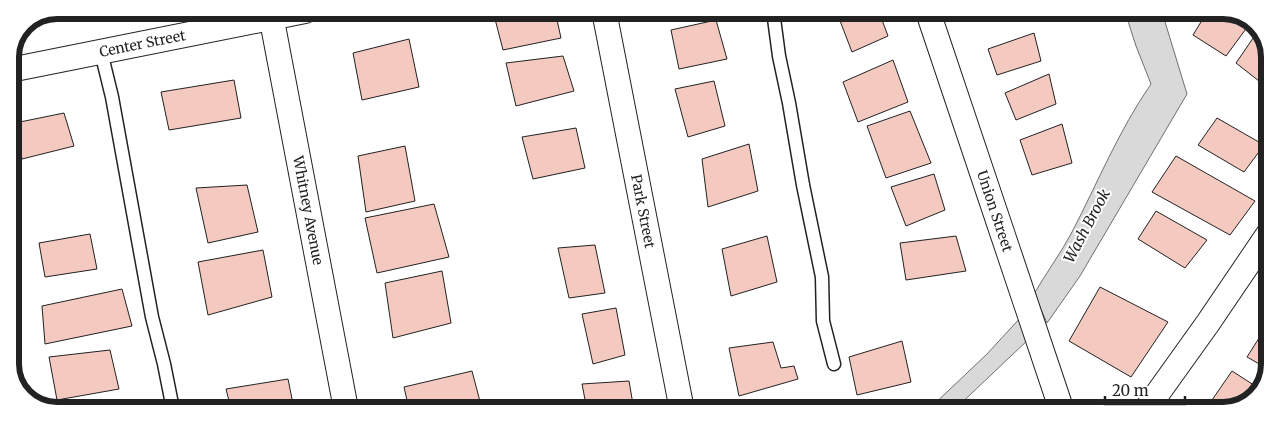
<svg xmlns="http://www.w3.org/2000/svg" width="1280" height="421" viewBox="0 0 1280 421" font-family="Merriweather,serif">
<rect width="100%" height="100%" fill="#fff"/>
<path fill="#d9d9d9" stroke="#6f6f6f" d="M1125 12H1162L1187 94 1080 276 1047 323 1034 294C1046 273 1061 253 1072 232 1098 182 1119 130 1151 84L1136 46Z
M1022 316 1030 338 954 410H928L987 354Z"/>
<path fill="#f3c9c0" stroke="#222" d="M538 11H555L561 38 503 50 495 19Z
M842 12H879L888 36 852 52 837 13Z
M1000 12H1019L1002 18Z
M1207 12H1237L1251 22 1226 56 1193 35Z
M716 20 727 59 679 69 671 30Z
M1260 28 1270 54V77L1264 85 1236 63Z
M1034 33 1041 61 997 75 988 49Z
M409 39 419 87 362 100 353 53Z
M563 56 574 91 516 106 506 63Z
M893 60 908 102 858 122 843 82Z
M1049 74 1056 104 1016 120 1005 93Z
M234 80 241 118 169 130 161 92Z
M714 81 725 126 688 137 675 89Z
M910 111 931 163 886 178 867 126Z
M64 113 74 146 22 159 15 123Z
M1217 118 1264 145 1244 172 1198 145Z
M1062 124 1072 163 1032 175 1020 140Z
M576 128 585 168 533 179 522 137Z
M749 144 758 191 708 207 702 159Z
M405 146 415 201 366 212 358 156Z
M1176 156 1255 201 1230 235 1152 192Z
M934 174 945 210 906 226 891 187Z
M247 185 258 232 208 243 196 188Z
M434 204 449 257 377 273 365 218Z
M1156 211 1207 240 1185 268 1138 239Z
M90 234 97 269 45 277 39 243Z
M767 236 777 282 731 296 722 249Z
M956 236 966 271 906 280 900 243Z
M595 245 605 293 569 298 558 248Z
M263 250 272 297 208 315 198 262Z
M442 271 451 323 393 338 385 283Z
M1100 287 1168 322 1131 377 1069 341Z
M122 289 132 326 45 344 42 306Z
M616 308 625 355 593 364 582 314Z
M1268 324V369L1247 357Z
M902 341 911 382 857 395 849 357Z
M773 342 781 368 794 366 798 379 739 396 729 348Z
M110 350 119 389 57 400 49 357Z
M472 371 482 409H409L404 387Z
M1232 371 1260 389 1251 401 1226 410 1212 400Z
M288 379 294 409H231L226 389Z
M629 381 634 410H587L582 384Z
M789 403 790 410H759Z"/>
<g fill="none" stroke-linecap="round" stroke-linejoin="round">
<g stroke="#222" stroke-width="15">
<path id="service" d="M773 11 779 56 789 103 803 185 822 277 823 321 834 364
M101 52 112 97 152 317 164 364 173 409"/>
</g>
<g stroke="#222" stroke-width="26">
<g id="minor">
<path id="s1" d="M270 10 346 409"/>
<path id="s2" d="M604 11 682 410"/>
<path id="s3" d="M928 12 1062 411"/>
<path id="s4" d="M10 70 305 11"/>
<path d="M1145 411 1208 323 1269 233"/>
</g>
</g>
<use href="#service" stroke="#fff" stroke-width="12"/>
<use href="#minor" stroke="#fff" stroke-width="24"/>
</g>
<g text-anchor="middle" stroke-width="4" stroke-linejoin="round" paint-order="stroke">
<g font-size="14" fill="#222" stroke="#fff">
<text dy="5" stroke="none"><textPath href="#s4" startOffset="135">Center Street</textPath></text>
<text dy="5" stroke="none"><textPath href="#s1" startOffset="204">Whitney Avenue</textPath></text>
<text dy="5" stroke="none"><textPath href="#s2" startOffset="204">Park Street</textPath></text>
<text dy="5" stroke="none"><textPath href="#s3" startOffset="210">Union Street</textPath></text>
</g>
<g font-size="15" font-style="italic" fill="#222" stroke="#fff">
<text transform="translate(1087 226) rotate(-62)" y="5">Wash Brook</text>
</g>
</g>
<path d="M0 0H1280V421H0ZM57 19H1223A38 38 0 0 1 1261 57V364A38 38 0 0 1 1223 402H57A38 38 0 0 1 19 364V57A38 38 0 0 1 57 19Z" fill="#fff" fill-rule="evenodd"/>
<path fill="none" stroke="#222" stroke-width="6" d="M57 19H1223A38 38 0 0 1 1261 57V364A38 38 0 0 1 1223 402H57A38 38 0 0 1 19 364V57A38 38 0 0 1 57 19Z"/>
<path d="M1105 396v8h80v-8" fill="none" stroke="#222222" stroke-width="2.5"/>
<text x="1112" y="396" font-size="15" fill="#222222" stroke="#ffffff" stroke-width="4" paint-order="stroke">20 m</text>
</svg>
